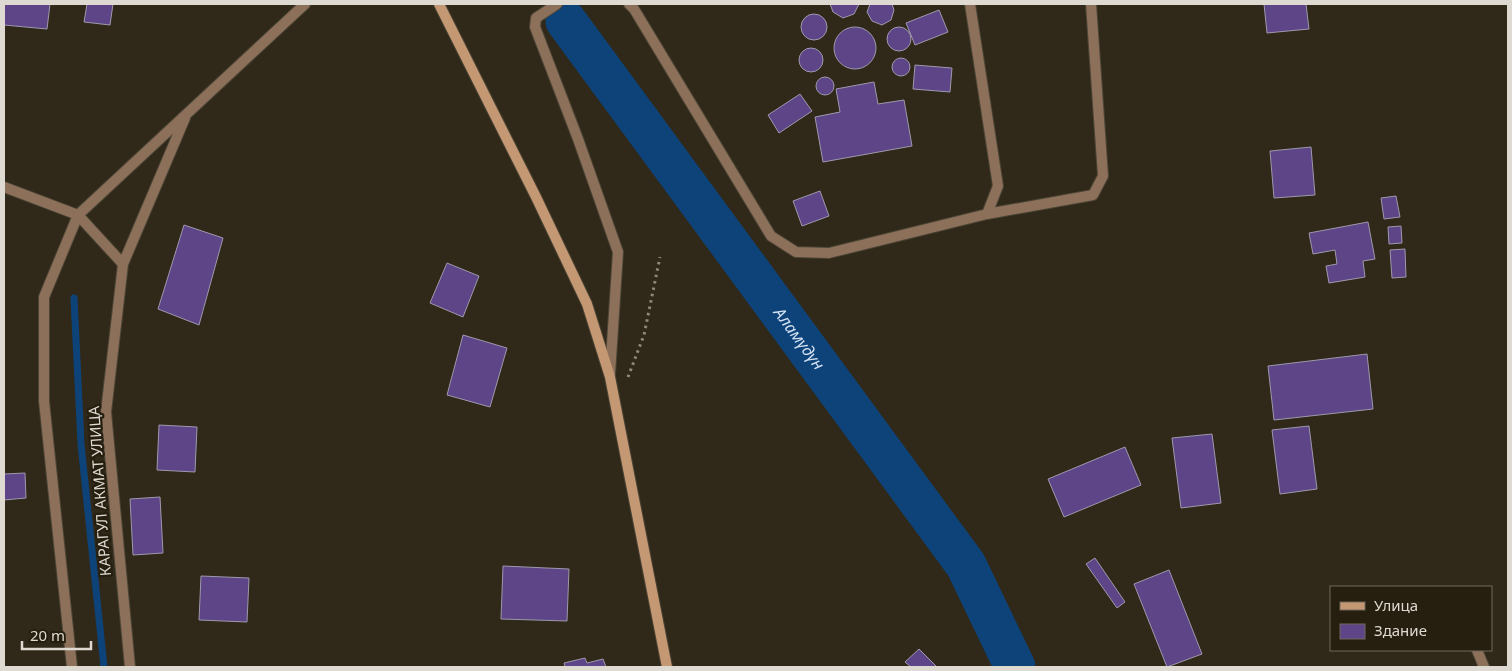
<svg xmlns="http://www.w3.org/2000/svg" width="1512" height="671" viewBox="0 0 1512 671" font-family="'Noto Sans',sans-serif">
<rect width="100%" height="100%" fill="#302919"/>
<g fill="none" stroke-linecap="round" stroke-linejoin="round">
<path stroke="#0e437a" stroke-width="7" d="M74 298 81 444 104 667"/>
<path stroke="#0e437a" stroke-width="41" id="s1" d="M566 21 966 565 1015 667"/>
</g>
<path fill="#5d4587" stroke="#9e99ac" d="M4 4H50L47 29 4 25Z
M87 4H113L110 25 84 22Z
M830 4H859L854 14 843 18 833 12Z
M870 4H892L894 10 891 20 882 25 872 21 867 12Z
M1264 4H1306L1309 29 1267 33Z
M939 10 948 32 915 45 906 23Z
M801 27a13 13 0 1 1 26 0a13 13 0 1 1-26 0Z
M834 48a21 21 0 1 1 42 0a21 21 0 1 1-42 0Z
M887 39a12 12 0 1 1 24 0a12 12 0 1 1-24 0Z
M799 60a12 12 0 1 1 24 0a12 12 0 1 1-24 0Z
M892 67a9 9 0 1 1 18 0a9 9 0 1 1-18 0Z
M915 65 952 68 950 92 913 89Z
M816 86a9 9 0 1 1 18 0a9 9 0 1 1-18 0Z
M874 82 878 104 904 100 912 146 823 162 815 117 840 112 836 89Z
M800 94 812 111 779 133 768 115Z
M1311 147 1315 195 1274 198 1270 151Z
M820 191 829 216 802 226 793 201Z
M1396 196 1400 217 1384 219 1381 198Z
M1368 222 1375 259 1363 261 1365 277 1329 283 1326 266 1337 264 1335 250 1313 254 1309 233Z
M184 225 223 238 199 325 158 309Z
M1401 226 1402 243 1389 244 1388 227Z
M1405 249 1406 277 1392 278 1390 250Z
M447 263 479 276 463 317 430 303Z
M463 335 507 348 490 407 447 395Z
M1367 354 1373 409 1274 420 1268 366Z
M159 425 197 427 195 472 157 470Z
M1309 426 1317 489 1280 494 1272 430Z
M1212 434 1221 503 1181 508 1172 438Z
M1125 447 1141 485 1064 517 1048 479Z
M25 473 26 498 4 500V474Z
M160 497 163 553 133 555 130 499Z
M1095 558 1125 602 1117 608 1086 564Z
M503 566 569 569 567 621 501 619Z
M1169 570 1202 654 1167 667 1134 584Z
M201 576 249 578 247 622 199 620Z
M919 649 937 667H911L905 662Z
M585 658 587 663 603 659 606 667H565L564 663Z"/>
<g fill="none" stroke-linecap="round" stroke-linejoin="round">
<g stroke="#4c4536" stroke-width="12">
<path id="lane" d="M557 4 536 18 535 27 578 139 618 252 610 374
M629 4 634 9 771 236 796 252 829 253 987 214 998 186 970 4
M987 214 1093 195 1103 176 1091 4"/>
</g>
<g stroke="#4c4536" stroke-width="12">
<path id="street" d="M4 187 78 215 123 264
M1477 650 1484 667
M72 667 44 401V297L78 215 305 4
M130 667 106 412 123 264 185 118"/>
</g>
<g stroke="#4c4536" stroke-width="12">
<path id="secondary" d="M439 4 536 197 587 304 610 377 667 667"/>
</g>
<path stroke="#8e887b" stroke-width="3" stroke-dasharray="2.5 4" stroke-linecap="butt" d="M628 377 644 335 660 257"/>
<use href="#lane" stroke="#8c705a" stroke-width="10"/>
<use href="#street" stroke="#8c705a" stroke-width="10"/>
<use href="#secondary" stroke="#c59874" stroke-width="10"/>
</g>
<g text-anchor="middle" stroke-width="4.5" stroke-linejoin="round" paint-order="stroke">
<g font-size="15" fill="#dfdad1" stroke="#261f10">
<text transform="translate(100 491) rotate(-94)" y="5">КАРАГУЛ АКМАТ УЛИЦА</text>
</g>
<g font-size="16" font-style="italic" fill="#d4e2f3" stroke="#261f10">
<text dy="6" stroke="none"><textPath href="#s1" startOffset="394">Аламүдүн</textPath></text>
</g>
</g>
<rect width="1512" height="671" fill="none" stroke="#dfdad1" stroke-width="10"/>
<rect x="1330" y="586" width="162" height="65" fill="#261f10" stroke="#706a5d"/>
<rect x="1340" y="602" width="25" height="8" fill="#c59874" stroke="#706a5d"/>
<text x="1374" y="611" font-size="15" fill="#dfdad1">Улица</text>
<rect x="1340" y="624" width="25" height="15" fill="#5d4587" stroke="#706a5d"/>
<text x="1374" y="636" font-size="15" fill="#dfdad1">Здание</text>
<path d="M22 641v8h69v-8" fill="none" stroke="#dfdad1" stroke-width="2.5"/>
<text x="30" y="641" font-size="15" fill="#dfdad1" stroke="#261f10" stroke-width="4" paint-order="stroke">20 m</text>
</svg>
